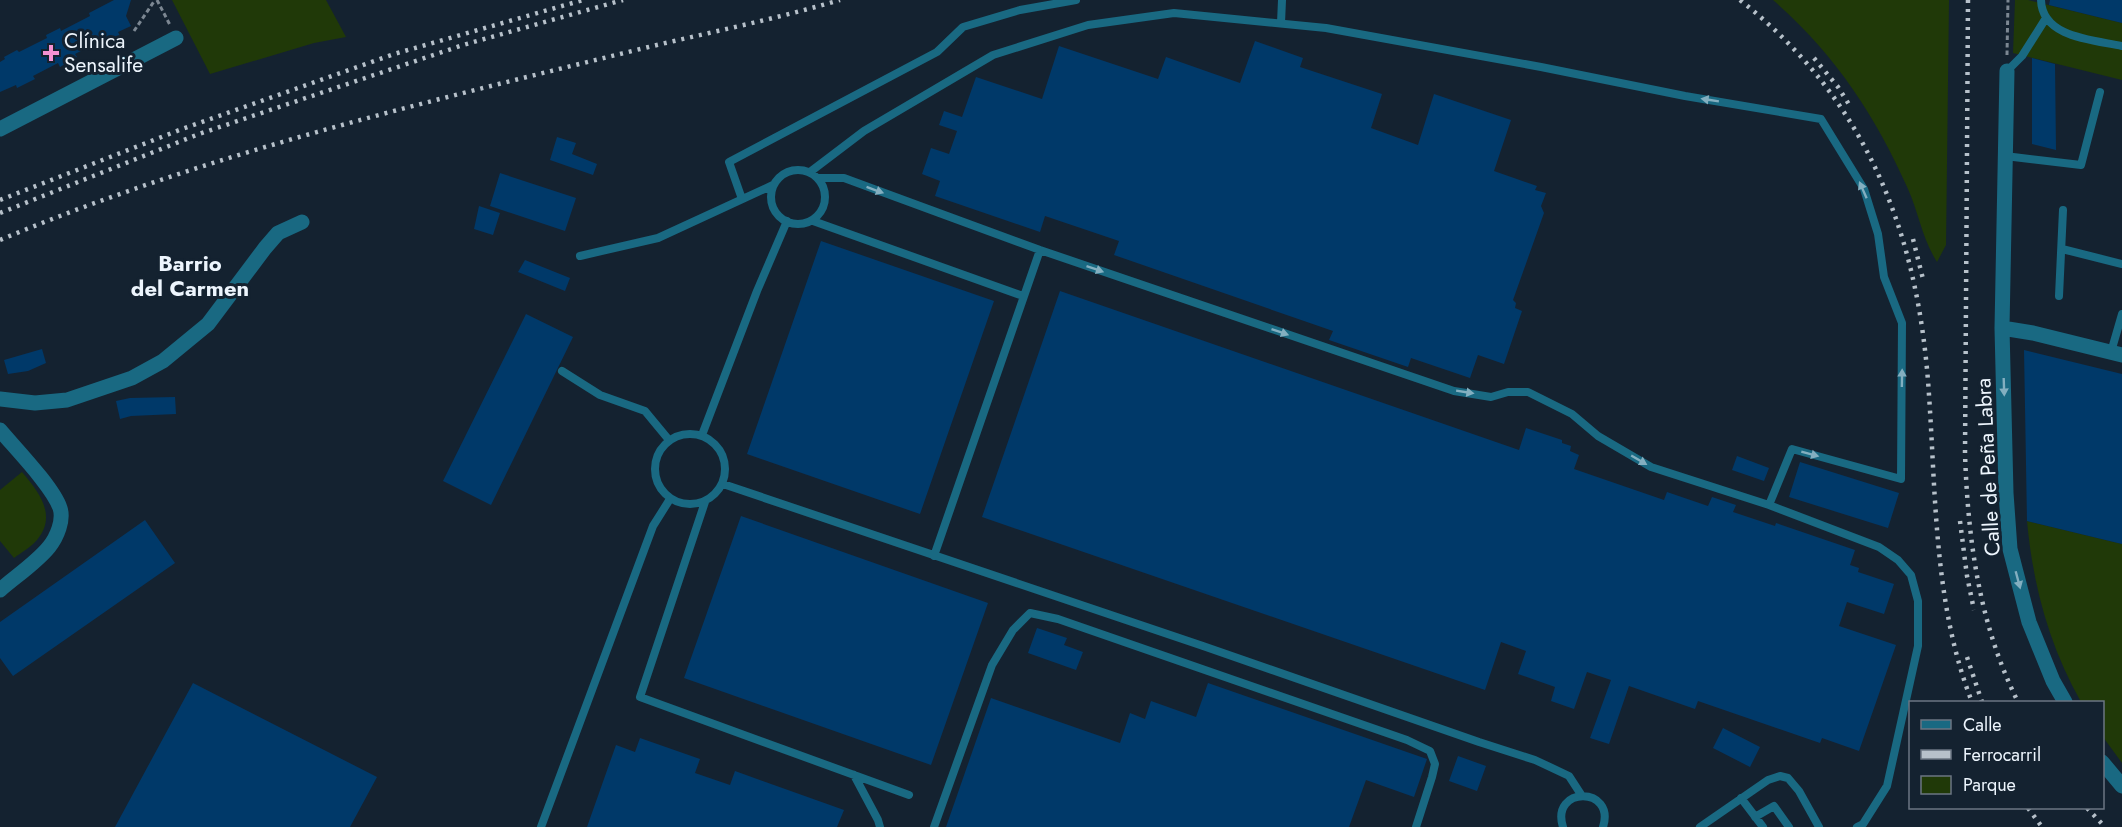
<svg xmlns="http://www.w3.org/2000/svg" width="2122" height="827" viewBox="0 0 2122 827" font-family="Jost,sans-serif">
<rect width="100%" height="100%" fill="#142230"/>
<path fill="#203908" d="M172 0H326L346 37 314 43 210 74Z
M1773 0H1949L1946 245 1937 262C1922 238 1919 214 1908 189 1875 115 1835 54 1773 0Z
M2015 0H2028L2122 23V80L2013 53Z
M22 472C38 491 58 515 37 540 31 547 22 552 14 558L0 541V490Z
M2027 521 2122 544V763L2103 737 2102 702H2081C2049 645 2033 586 2027 521Z"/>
<path fill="#003969" d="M114 0H131L126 16 131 26 118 32 120 36 102 45 100 41 75 54 77 57 60 67 58 63 33 76 35 79 17 88 16 85 0 92V62L5 59 4 57 17 50 19 52 47 38 46 35 60 28 61 31 90 16 89 13Z
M2050 0H2122V23L2049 5Z
M1255 41 1303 58 1300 67 1382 94 1371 128 1418 145 1434 94 1511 120 1494 171 1537 186 1535 190 1546 193 1541 206 1544 213 1513 300 1516 303 1515 308 1522 311 1504 364 1478 355 1470 378 1411 358 1408 367 1329 340 1333 331 1114 255 1119 241 1045 216 1040 232 935 196 940 181 922 174 931 148 949 154 957 131 939 125 944 111 962 117 976 77 1042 99 1059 46 1158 79 1166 57 1240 83Z
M2032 58 2055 64 2056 150 2032 144Z
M557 137 576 143 572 154 597 164 593 175 550 160Z
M500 173 576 198 565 231 490 206Z
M479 206 500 213 493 235 474 229Z
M821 241 994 301 920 514 747 454Z
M525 260 570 278 565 291 518 272Z
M1060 291 1519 450 1526 428 1562 440V443L1571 446 1570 451 1579 455 1574 469 1664 500 1667 492 1708 506 1712 497 1736 505 1733 512 1775 526 1776 523 1855 550 1850 565 1859 568 1858 572 1894 584 1884 614 1847 602 1839 626 1896 645 1859 751 1822 738 1820 743 1698 701 1695 709 1629 686 1609 744 1590 738 1611 680 1587 672 1574 709 1551 701 1555 687 1518 674 1526 651 1501 642 1485 690 982 517Z
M526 314 573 337 491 505 443 481Z
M42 349 46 363 28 371 8 374 4 360Z
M2024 350 2122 374V544L2027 521Z
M175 397 176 414 131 416 120 419 116 401 130 398Z
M1737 456 1769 468 1764 481 1732 470Z
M1800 462 1899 493 1888 528 1789 497Z
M741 516 988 603 931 765 684 678Z
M145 520 175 563 13 676 0 658V622Z
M1037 628 1067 638 1064 645 1083 652 1076 670 1028 653Z
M193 683 377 777 350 827H115Z
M1208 683 1427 759 1414 797 1366 780 1349 827H946L991 698 1120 743 1130 713 1145 719 1151 701 1196 717Z
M1723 728 1760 747 1750 767 1713 748Z
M640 738 700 759 695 773 730 785 735 771 844 810 837 827H587L616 745 635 752Z
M1458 756 1486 766 1477 791 1449 781Z"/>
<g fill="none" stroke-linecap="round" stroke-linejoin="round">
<path stroke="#7c8792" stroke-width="3" stroke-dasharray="4.5 3" stroke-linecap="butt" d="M157 0 170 25
M134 31 155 0
M2007 55 2008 0"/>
<path stroke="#196982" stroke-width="8" d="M2041 0C2042 38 2094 40 2122 46
M1281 23 1282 0
M2007 71 2022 56 2046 18
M2005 156 2081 165 2100 92
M771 197a27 27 0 1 1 54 0a27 27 0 1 1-54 0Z
M810 172 864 131 993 55 1088 25 1174 13 1326 28 1541 67 1685 96 1821 119 1864 189 1878 234 1884 277 1902 323 1901 479 1792 449 1769 505
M819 178H844L1040 250 1454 391 1491 397 1508 392H1528L1572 414 1598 436 1651 467 1769 505 1879 547 1898 560 1911 575 1918 601V646L1887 786 1863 824 1857 827
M742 199 729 162 937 52 963 27 1020 10 1076 0
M813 221 1023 296
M2062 249 2122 264
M580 256 658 238 773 185
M2059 296 2063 210
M2111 352 2122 314
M562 371 600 395 645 411 669 440
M655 469a35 35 0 1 1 70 0a35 35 0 1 1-70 0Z
M702 435 757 291 787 221
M723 484 1203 646 1479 742 1535 760 1569 776 1582 796
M705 502 640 697 909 795
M934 556 1040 250
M854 775 878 820 880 827
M1741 798 1763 827
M1755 817 1774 806 1789 827
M541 827 653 526 670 499
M934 827 992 665 1013 630 1030 613 1058 619 1407 740 1430 751 1435 764 1432 777 1416 827
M1563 827C1550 786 1616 786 1603 827
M1700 827 1768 780 1780 776 1788 778 1799 791 1819 827"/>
<path stroke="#196982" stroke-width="15" d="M2007 71 2002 328 2006 493 2010 549 2029 622 2053 681 2065 702
M0 129 176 38
M2002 328 2033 333 2122 355
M0 399 35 403 67 400 132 378 163 361 208 324 265 248 278 233 302 222
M0 430C15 448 53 487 60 508 64 520 57 537 49 547 36 563 16 576 0 590
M2102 762 2122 786"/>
<path stroke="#b7c1ca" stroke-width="4.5" stroke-dasharray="3 6" stroke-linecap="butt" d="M1740 0C1868 101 1919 235 1929 395 1936 497 1934 605 1972 702
M1968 0 1965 454C1968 540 1979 624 2018 702
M1814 58 1838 87 1850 106
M0 200 182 129 394 54 583 0
M0 213 199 134 463 45 623 0
M1913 239 1923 279
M0 240C201 156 413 105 624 53 696 35 769 21 840 0
M1960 521 1967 576 1974 610
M1967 657 1982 702
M2028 808 2042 827
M2087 808 2105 827"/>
</g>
<defs><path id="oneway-solid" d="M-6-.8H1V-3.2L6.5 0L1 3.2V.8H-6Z" transform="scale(1.5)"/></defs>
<g fill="#83afc0">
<use href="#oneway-solid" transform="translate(1710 100) rotate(-171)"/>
<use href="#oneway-solid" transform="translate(875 190) rotate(20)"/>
<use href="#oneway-solid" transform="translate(1863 190) rotate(-114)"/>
<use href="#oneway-solid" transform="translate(1095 269) rotate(19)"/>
<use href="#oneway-solid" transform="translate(1280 332) rotate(19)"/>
<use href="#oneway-solid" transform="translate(1902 378) rotate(-89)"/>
<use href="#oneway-solid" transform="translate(2004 387) rotate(88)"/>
<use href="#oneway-solid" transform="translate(1465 392) rotate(9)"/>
<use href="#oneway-solid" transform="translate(1810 454) rotate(15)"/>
<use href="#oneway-solid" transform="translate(1639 460) rotate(30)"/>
<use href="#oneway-solid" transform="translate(2018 580) rotate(75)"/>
</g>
<path fill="#f591d2" stroke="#142230" stroke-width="2" d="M48 44h6v6h6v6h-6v6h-6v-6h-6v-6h6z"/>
<g text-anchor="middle" stroke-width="6" stroke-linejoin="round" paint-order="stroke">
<g font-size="21" fill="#edf5fd" stroke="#142230" text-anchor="start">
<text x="64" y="48">Clínica<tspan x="64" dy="24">Sensalife</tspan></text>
</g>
<g font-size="21" fill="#edf5fd" stroke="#142230">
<text transform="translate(1988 467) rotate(-93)" y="7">Calle de Peña Labra</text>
</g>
<g font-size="22" font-weight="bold" fill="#edf5fd" stroke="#142230">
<text x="190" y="271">Barrio<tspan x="190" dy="25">del Carmen</tspan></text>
</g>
</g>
<rect x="1909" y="701" width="195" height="108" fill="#142230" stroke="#6b7682" stroke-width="1.5"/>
<rect x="1921" y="720" width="30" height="9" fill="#196982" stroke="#6b7682" stroke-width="1.5"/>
<text x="1963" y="731" font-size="18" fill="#edf5fd">Calle</text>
<rect x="1921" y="750" width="30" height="9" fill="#b7c1ca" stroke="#6b7682" stroke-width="1.5"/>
<text x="1963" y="761" font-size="18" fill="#edf5fd">Ferrocarril</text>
<rect x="1921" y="776" width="30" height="18" fill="#203908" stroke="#6b7682" stroke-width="1.5"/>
<text x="1963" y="791" font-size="18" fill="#edf5fd">Parque</text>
</svg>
